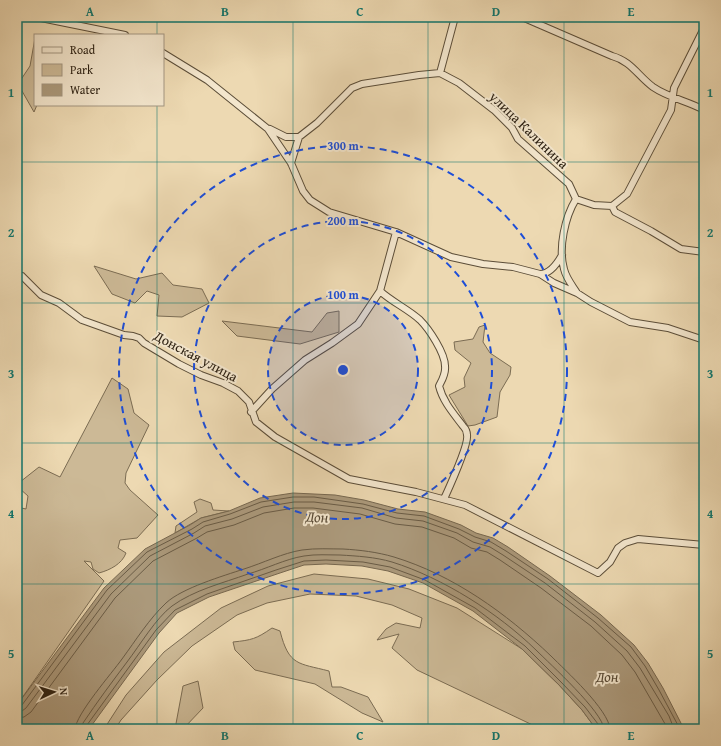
<svg xmlns="http://www.w3.org/2000/svg" width="721" height="746" viewBox="0 0 721 746" font-family="'Gentium Book Plus',serif">
<rect width="100%" height="100%" fill="#edd9b2"/>
<filter id="stains"><feTurbulence type="fractalNoise" baseFrequency=".005" numOctaves="4"/><feColorMatrix values="0 0 0 0 .2 0 0 0 0 .09 0 0 0 0 .02 0 0 0 .5 -.17"/></filter>
<radialGradient id="worn" r=".72"><stop offset=".6" stop-color="#630" stop-opacity="0"/><stop offset="1" stop-color="#630" stop-opacity=".3"/></radialGradient>
<path fill="#ccb996" stroke="#7b6c53" d="M35 38V105H37L34 112 18 84 30 66Z
M94 266 136 279 162 273 173 285 202 289 209 303 182 317 157 316 159 295 147 291 135 303 112 294Z
M339 311V332L300 344 237 336 222 321 312 332 327 313Z
M485 325 483 342 490 353 511 367 510 375 500 392 497 417 475 425 468 426 449 395 465 387 464 378 471 363 455 350 454 342 473 339 479 327Z
M112 378 128 389 134 413 149 425 126 473 125 483 130 490 158 515 137 538 120 540 118 548 126 553C122 564 110 570 99 573L93 569 91 562 84 561 104 581 17 705V507L26 509 28 496 19 488 20 482 39 467 60 477Z
M200 499 211 503 213 510 229 511 201 518 175 533 176 526 197 512 194 502Z
M314 574 368 579 409 589 457 608 522 649 559 685 582 710 596 729H541L417 670 392 648 399 634 377 640 386 629 396 623 420 628 422 618 392 605 356 596 310 594 267 603 237 615 192 646 157 680 121 720 115 729H104L126 695 164 652 221 608 268 586Z
M272 628 280 631C289 666 298 663 329 671L332 687H341L368 697 383 722 362 713 315 684 255 670 235 650 233 642C252 640 256 639 272 628Z
M198 681 203 708 183 729H175L183 686Z"/>
<path fill="#ab997b" stroke="#776850" d="M293 493 335 495 364 500 398 509 425 512 461 525 476 533 493 538 508 547 550 576 601 615 634 645 648 663 663 688 684 729H596L582 710 559 685 522 649 473 611 423 583 388 571 362 566 326 564 304 565 277 574 209 597 177 613 159 633 89 729H17V705L104 588 145 549 190 525 201 518 229 511 260 498Z"/>
<g fill="none" stroke-linecap="round" stroke-linejoin="round">
<path stroke="#6a5c46" stroke-width="1" d="M17 707 22 705 107 590 147 552 192 529 203 522 230 514 261 502 293 497H314L363 504 397 513 424 516 459 529 475 537 491 542 506 551 548 579 598 618 631 647 645 666 659 690 680 729
M17 712 22 711 26 708 111 594 150 556 194 533 205 526 232 519 263 507 294 502H314L362 508 396 518 423 521 457 533 473 542 490 547 503 555 545 583 595 622 627 651 640 668 669 716 674 729
M17 718 24 717 31 712 115 598 153 561 197 538 207 532 234 525 264 513 294 508H313L360 514 395 524 422 527 454 538 471 548 487 552 500 560 541 588 591 626 622 655 635 672 668 729
M75 729C76 714 112 673 122 659 136 640 149 619 166 603 182 588 223 576 244 569 263 563 283 553 302 550 316 548 330 549 343 549 360 550 377 552 394 557 453 575 506 613 551 656 565 670 609 710 610 729
M81 729 83 723C97 702 112 682 127 662 140 645 156 618 172 606 194 590 223 583 248 574 266 569 285 559 304 556 316 554 328 555 340 555 357 556 375 557 392 562 443 578 498 613 536 650 550 664 603 712 604 729
M86 729 87 725 156 630 175 610 207 594 276 570 304 561 326 560 363 562 390 567 425 580 475 608 525 646 561 682 585 707 598 724 599 729"/>
<g stroke="#5b4d38" stroke-width="8">
<path id="minor" d="M36 17 125 35
M522 17 612 56C631 61 638 76 653 87 669 98 688 101 704 110
M163 53 207 80 268 129 291 163 303 191 310 200 329 212 396 232 451 257 483 264 513 267 540 274 554 283 577 293 591 302 630 322 668 328 704 340
M440 73 455 17
M270 129 286 137H299L317 123 352 88 362 84 419 75 440 73 459 83 494 110 512 128 518 139 569 184 576 199
M291 163 299 137
M612 206 615 212 651 231 681 249 704 252
M17 274 22 276 41 295 59 303 82 320 124 335 133 336 139 338 144 343 179 364 201 375 223 383 238 391 249 402 256 422 275 437 349 479 416 492 465 505 598 573 610 562 618 548 625 543 638 539 704 545
M540 274C550 274 557 264 562 255
M380 291C392 302 408 309 420 320 429 329 445 353 445 366 446 374 442 380 439 386 443 402 454 414 463 426 465 428 467 432 467 435 469 444 449 488 444 499
M577 293C572 285 566 278 564 269 558 248 565 217 576 199L594 205 612 206 627 194 671 110 674 88 704 28
M251 412 272 389 305 360 332 343 358 324 380 291 396 232"/>
</g>
<use href="#minor" stroke="#f3e6cd" stroke-width="6"/>
</g>
<path fill="none" stroke="#0f766e" stroke-width="1" stroke-opacity="0.55" d="M157 17V35M293 17V729M428 17V729M564 17V729M157 105V729M17 162H704M17 303H704M17 443H704M17 584H704"/>
<circle cx="343" cy="370" r="75" fill="#1d4ed8" fill-opacity=".12"/>
<g fill="none" stroke="#1d4ed8" stroke-width="2" stroke-dasharray="7 5">
<circle cx="343" cy="370" r="75"/>
<circle cx="343" cy="370" r="149"/>
<circle cx="343" cy="370" r="224"/>
</g>
<g text-anchor="middle" stroke-width="4" stroke-linejoin="round" paint-order="stroke">
<g font-size="14" fill="#2a1e10" stroke="#f3e6cd">
<text transform="translate(529 130) rotate(44)" y="5">улица Калинина</text>
<text transform="translate(196 356) rotate(28)" y="5">Донская улица</text>
</g>
<g font-size="15" font-style="italic" fill="#574935" stroke="#f3e6cd">
<text transform="translate(317 517) rotate(2)" y="5">Дон</text>
<text x="607" y="682">Дон</text>
</g>
</g>
<circle cx="343" cy="370" r="6" fill="#1d4ed8" stroke="#f3e6cd" stroke-width="2"/>
<g font-size="12" text-anchor="middle" font-weight="bold" fill="#1d4ed8" stroke="#f3e6cd" stroke-width="4" stroke-linejoin="round" paint-order="stroke">
<text x="343" y="150">300 m</text>
<text x="343" y="225">200 m</text>
<text x="343" y="299">100 m</text>
</g>
<rect width="721" height="746" fill="none" stroke="#edd9b2" stroke-width="44"/>
<rect x="34" y="34" width="130" height="72" fill="#f3e6cd" stroke="#a39681"/>
<rect x="42" y="47" width="20" height="6" fill="#f3e6cd" stroke="#a39681"/>
<text x="70" y="54" font-size="12" fill="#2a1e10">Road</text>
<rect x="42" y="64" width="20" height="12" fill="#ccb996" stroke="#a39681"/>
<text x="70" y="74" font-size="12" fill="#2a1e10">Park</text>
<rect x="42" y="84" width="20" height="12" fill="#ab997b" stroke="#a39681"/>
<text x="70" y="94" font-size="12" fill="#2a1e10">Water</text>
<g transform="translate(54 692) rotate(86)" stroke="#f3e6cd" stroke-width="3" paint-order="stroke">
<path d="M0-3L7 15L0 10L-7 15Z" fill="#2a1e10"/>
<text y="-6" font-size="11" font-weight="bold" text-anchor="middle" fill="#2a1e10">N</text>
</g>
<rect x="22" y="22" width="677" height="702" fill="none" stroke="#0f766e" stroke-width="1.5"/>
<g font-size="13" text-anchor="middle" font-weight="bold" fill="#0f766e">
<text x="90" y="16">A</text>
<text x="225" y="16">B</text>
<text x="360" y="16">C</text>
<text x="496" y="16">D</text>
<text x="631" y="16">E</text>
<text x="11" y="97">1</text>
<text x="710" y="97">1</text>
<text x="11" y="237">2</text>
<text x="710" y="237">2</text>
<text x="11" y="378">3</text>
<text x="710" y="378">3</text>
<text x="11" y="518">4</text>
<text x="710" y="518">4</text>
<text x="11" y="658">5</text>
<text x="710" y="658">5</text>
<text x="90" y="740">A</text>
<text x="225" y="740">B</text>
<text x="360" y="740">C</text>
<text x="496" y="740">D</text>
<text x="631" y="740">E</text>
</g>
<rect width="100%" height="100%" filter="url(#stains)"/>
<rect width="100%" height="100%" fill="url(#worn)"/>
</svg>
